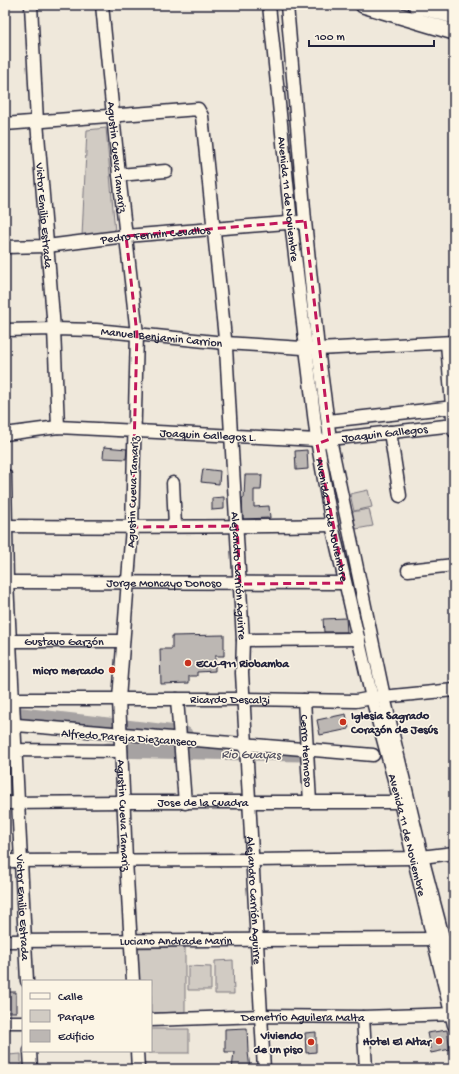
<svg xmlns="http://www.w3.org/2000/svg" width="459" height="1074" viewBox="0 0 459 1074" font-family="'Gochi Hand',sans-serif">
<rect width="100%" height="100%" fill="#efe8db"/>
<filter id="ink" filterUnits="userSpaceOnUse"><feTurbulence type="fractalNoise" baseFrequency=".025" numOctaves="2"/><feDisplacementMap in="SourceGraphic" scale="8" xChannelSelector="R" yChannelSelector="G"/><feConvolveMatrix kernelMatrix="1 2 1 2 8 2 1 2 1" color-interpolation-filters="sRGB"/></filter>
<g filter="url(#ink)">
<path fill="#d1cbc3" stroke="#7a767f" d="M106 128 115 232 82 236 87 130Z
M368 490 372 507 354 511 350 494Z
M369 509 373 526 356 529 352 512Z
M185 947V1012L151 1013V981H137V948Z
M233 960 234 994H215V961Z
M188 966 211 967V990H188Z
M151 1029H189V1053H148V1051H151Z
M21 1054V1069H8V1055Z"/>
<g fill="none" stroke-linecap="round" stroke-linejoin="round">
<path stroke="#a6a2a2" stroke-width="15" d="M5 713 185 734
M108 750 302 754"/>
</g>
<path fill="#bcb7b3" stroke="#22223b" d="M104 447 127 449 126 459 103 458Z
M307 450 308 469 296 470 295 451Z
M203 469 220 471 219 484 201 482Z
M245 475H262L261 490H254V507L269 506 270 518 243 519 242 498H244Z
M224 497V509L212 510V498Z
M346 618 347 632H324L323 619Z
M224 635V656H215V671L197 672V676H189V683L161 684 160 649H172V636Z
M346 714 349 729 320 735 317 720Z
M5 992H16V1012H5Z
M247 1028 248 1052 250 1069H232L234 1052H225V1029Z
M447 1030 450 1049 431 1053 427 1033Z
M316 1032V1052L306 1053 305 1033Z"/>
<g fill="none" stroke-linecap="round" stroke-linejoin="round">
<g stroke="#22223b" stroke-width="15">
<g id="minor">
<path id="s1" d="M31 5 37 122 54 329 58 427"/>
<path id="s2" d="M102 5 119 175 137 334 132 527 119 699 126 860 133 981"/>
<path id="s3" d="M269 5 291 222 317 440 332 525 372 698 400 802 454 1025"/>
<path d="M287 5 305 221 318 349 330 439 384 697 422 857 454 979"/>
<path id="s4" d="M5 124 198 109 202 116 226 348 243 640 242 673 264 1069"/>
<path d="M119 175 166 171"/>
<path id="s5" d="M5 247 47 246 126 236 299 222"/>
<path id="s6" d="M5 330 54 329 96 330 225 343 318 349 454 342"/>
<path d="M447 343 454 431"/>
<path d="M328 421 454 407"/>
<path d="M390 432 400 496"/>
<path id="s7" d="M5 434 58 427 317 440 324 441 330 439 454 425"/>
<path id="s8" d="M5 475 7 582 27 981"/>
<path d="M173 483 175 526"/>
<path d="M5 526C114 527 223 527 332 525"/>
<path d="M408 570 454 565"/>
<path id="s9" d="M7 582 345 583"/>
<path d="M243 640 359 639"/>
<path id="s10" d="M5 641H123"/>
<path id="s11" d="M6 699H244L356 701 372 698 454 690"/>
<path d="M177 699 185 803"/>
<path id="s12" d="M304 700 310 802"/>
<path d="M5 724 373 755"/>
<path d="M5 750 121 751"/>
<path id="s13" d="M5 803 124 802H400"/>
<path d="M5 861 253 860 413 858 454 853"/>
<path id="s14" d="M5 941 439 939"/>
<path d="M363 1017 366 1069"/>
<path id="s15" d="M151 1020 262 1016 363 1017 454 1014"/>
<path d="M5 1022H23"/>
<path d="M30 1051 31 1069"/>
<path d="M137 1051 138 1069"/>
</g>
</g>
<g stroke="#22223b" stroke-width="18">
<path id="major" d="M363 5 454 32
M416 5 454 16"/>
</g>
<use href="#minor" stroke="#fcf5e5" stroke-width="12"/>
<use href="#major" stroke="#fcf5e5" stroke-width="15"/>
</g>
</g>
<path fill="none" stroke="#c2185b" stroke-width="3" stroke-dasharray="8 5" stroke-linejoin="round" d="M305 221 330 439 317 444 345 583 240 584 237 526 132 527 137 334 126 236Z"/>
<g fill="#c8321e" stroke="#fcf5e5" stroke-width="1.5">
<circle cx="188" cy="663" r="4"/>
<circle cx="112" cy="670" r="4"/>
<circle cx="343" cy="722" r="4"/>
<circle cx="439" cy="1041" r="4"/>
<circle cx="311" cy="1042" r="4"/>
</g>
<g text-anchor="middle" stroke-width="3" stroke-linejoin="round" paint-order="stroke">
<g font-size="12" fill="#22223b" stroke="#fcf5e5">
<text dy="4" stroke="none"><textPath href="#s2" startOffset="153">Agustin Cueva Tamariz</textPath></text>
<text dy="4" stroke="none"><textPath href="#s3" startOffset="195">Avenida 11 de Noviembre</textPath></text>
<text dy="4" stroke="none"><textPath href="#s1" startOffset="211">Victor Emilio Estrada</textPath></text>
<text dy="4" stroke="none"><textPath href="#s5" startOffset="151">Pedro Fermin Cevallos</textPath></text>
<text dy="4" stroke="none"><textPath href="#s6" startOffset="157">Manuel Benjamin Carrion</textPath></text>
<text dy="4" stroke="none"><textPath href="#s7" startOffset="381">Joaquin Gallegos</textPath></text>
<text dy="4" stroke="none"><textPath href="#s7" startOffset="204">Joaquin Gallegos L.</textPath></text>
<text transform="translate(132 492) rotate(-88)" y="4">Agustin Cueva Tamariz</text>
<text dy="4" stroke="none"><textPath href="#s3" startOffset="519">Avenida 11 de Noviembre</textPath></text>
<text dy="4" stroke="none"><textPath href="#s4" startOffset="663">Alejandro Carrión Aguirre</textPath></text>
<text dy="4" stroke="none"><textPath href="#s9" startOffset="157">Jorge Moncayo Donoso</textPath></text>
<text dy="4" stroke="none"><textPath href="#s10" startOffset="59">Gustavo Garzón</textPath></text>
<text dy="4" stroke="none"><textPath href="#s11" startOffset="224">Ricardo Descalzi</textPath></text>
<text transform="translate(129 737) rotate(4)" y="4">Alfredo Pareja Diezcanseco</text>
<text dy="4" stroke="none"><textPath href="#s12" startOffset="51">Cerro Hermoso</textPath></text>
<text dy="4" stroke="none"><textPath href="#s13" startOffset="198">Jose de la Cuadra</textPath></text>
<text dy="4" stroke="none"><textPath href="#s2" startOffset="813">Agustin Cueva Tamariz</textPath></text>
<text dy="4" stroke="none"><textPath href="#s3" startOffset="843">Avenida 11 de Noviembre</textPath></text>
<text dy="4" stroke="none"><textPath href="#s4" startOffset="988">Alejandro Carrión Aguirre</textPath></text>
<text dy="4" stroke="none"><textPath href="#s8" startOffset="433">Victor Emilio Estrada</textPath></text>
<text dy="4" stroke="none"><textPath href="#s14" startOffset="171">Luciano Andrade Marin</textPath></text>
<text dy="4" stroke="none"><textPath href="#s15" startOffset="152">Demetrio Aguilera Malta</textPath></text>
</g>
<g font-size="12" font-weight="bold" fill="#22223b" stroke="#fcf5e5" text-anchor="end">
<text x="196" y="667" text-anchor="start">ECU-911 Riobamba</text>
<text x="104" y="674">micro mercado</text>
<text x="351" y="719" text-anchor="start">Iglesia Sagrado<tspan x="351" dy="14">Corazón de Jesús</tspan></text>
<text x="303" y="1039">Viviendo<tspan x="303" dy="14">de un piso</tspan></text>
<text x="431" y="1045">Hotel El Altar</text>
</g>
<g font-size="13" font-style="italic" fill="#575564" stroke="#fcf5e5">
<text transform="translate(251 753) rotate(1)" y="5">Rio Guayas</text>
</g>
</g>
<rect width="459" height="1074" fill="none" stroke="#fcf5e5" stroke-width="20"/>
<rect x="10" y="10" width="439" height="1054" fill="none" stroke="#22223b" stroke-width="1.5" filter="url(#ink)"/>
<rect x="22" y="980" width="130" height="72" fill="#fcf5e5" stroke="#a5a1a1"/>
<rect x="30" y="993" width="20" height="6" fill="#fcf5e5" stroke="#a5a1a1"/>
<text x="58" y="1000" font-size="12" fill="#22223b">Calle</text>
<rect x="30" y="1010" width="20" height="12" fill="#d1cbc3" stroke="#a5a1a1"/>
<text x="58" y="1020" font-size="12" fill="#22223b">Parque</text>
<rect x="30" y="1030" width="20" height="12" fill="#bcb7b3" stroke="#a5a1a1"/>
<text x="58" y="1040" font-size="12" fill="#22223b">Edificio</text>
<path d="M309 40v6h125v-6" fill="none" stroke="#22223b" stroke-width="2"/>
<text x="315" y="40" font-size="12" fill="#22223b" stroke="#fcf5e5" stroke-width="3" paint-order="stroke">100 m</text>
</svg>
